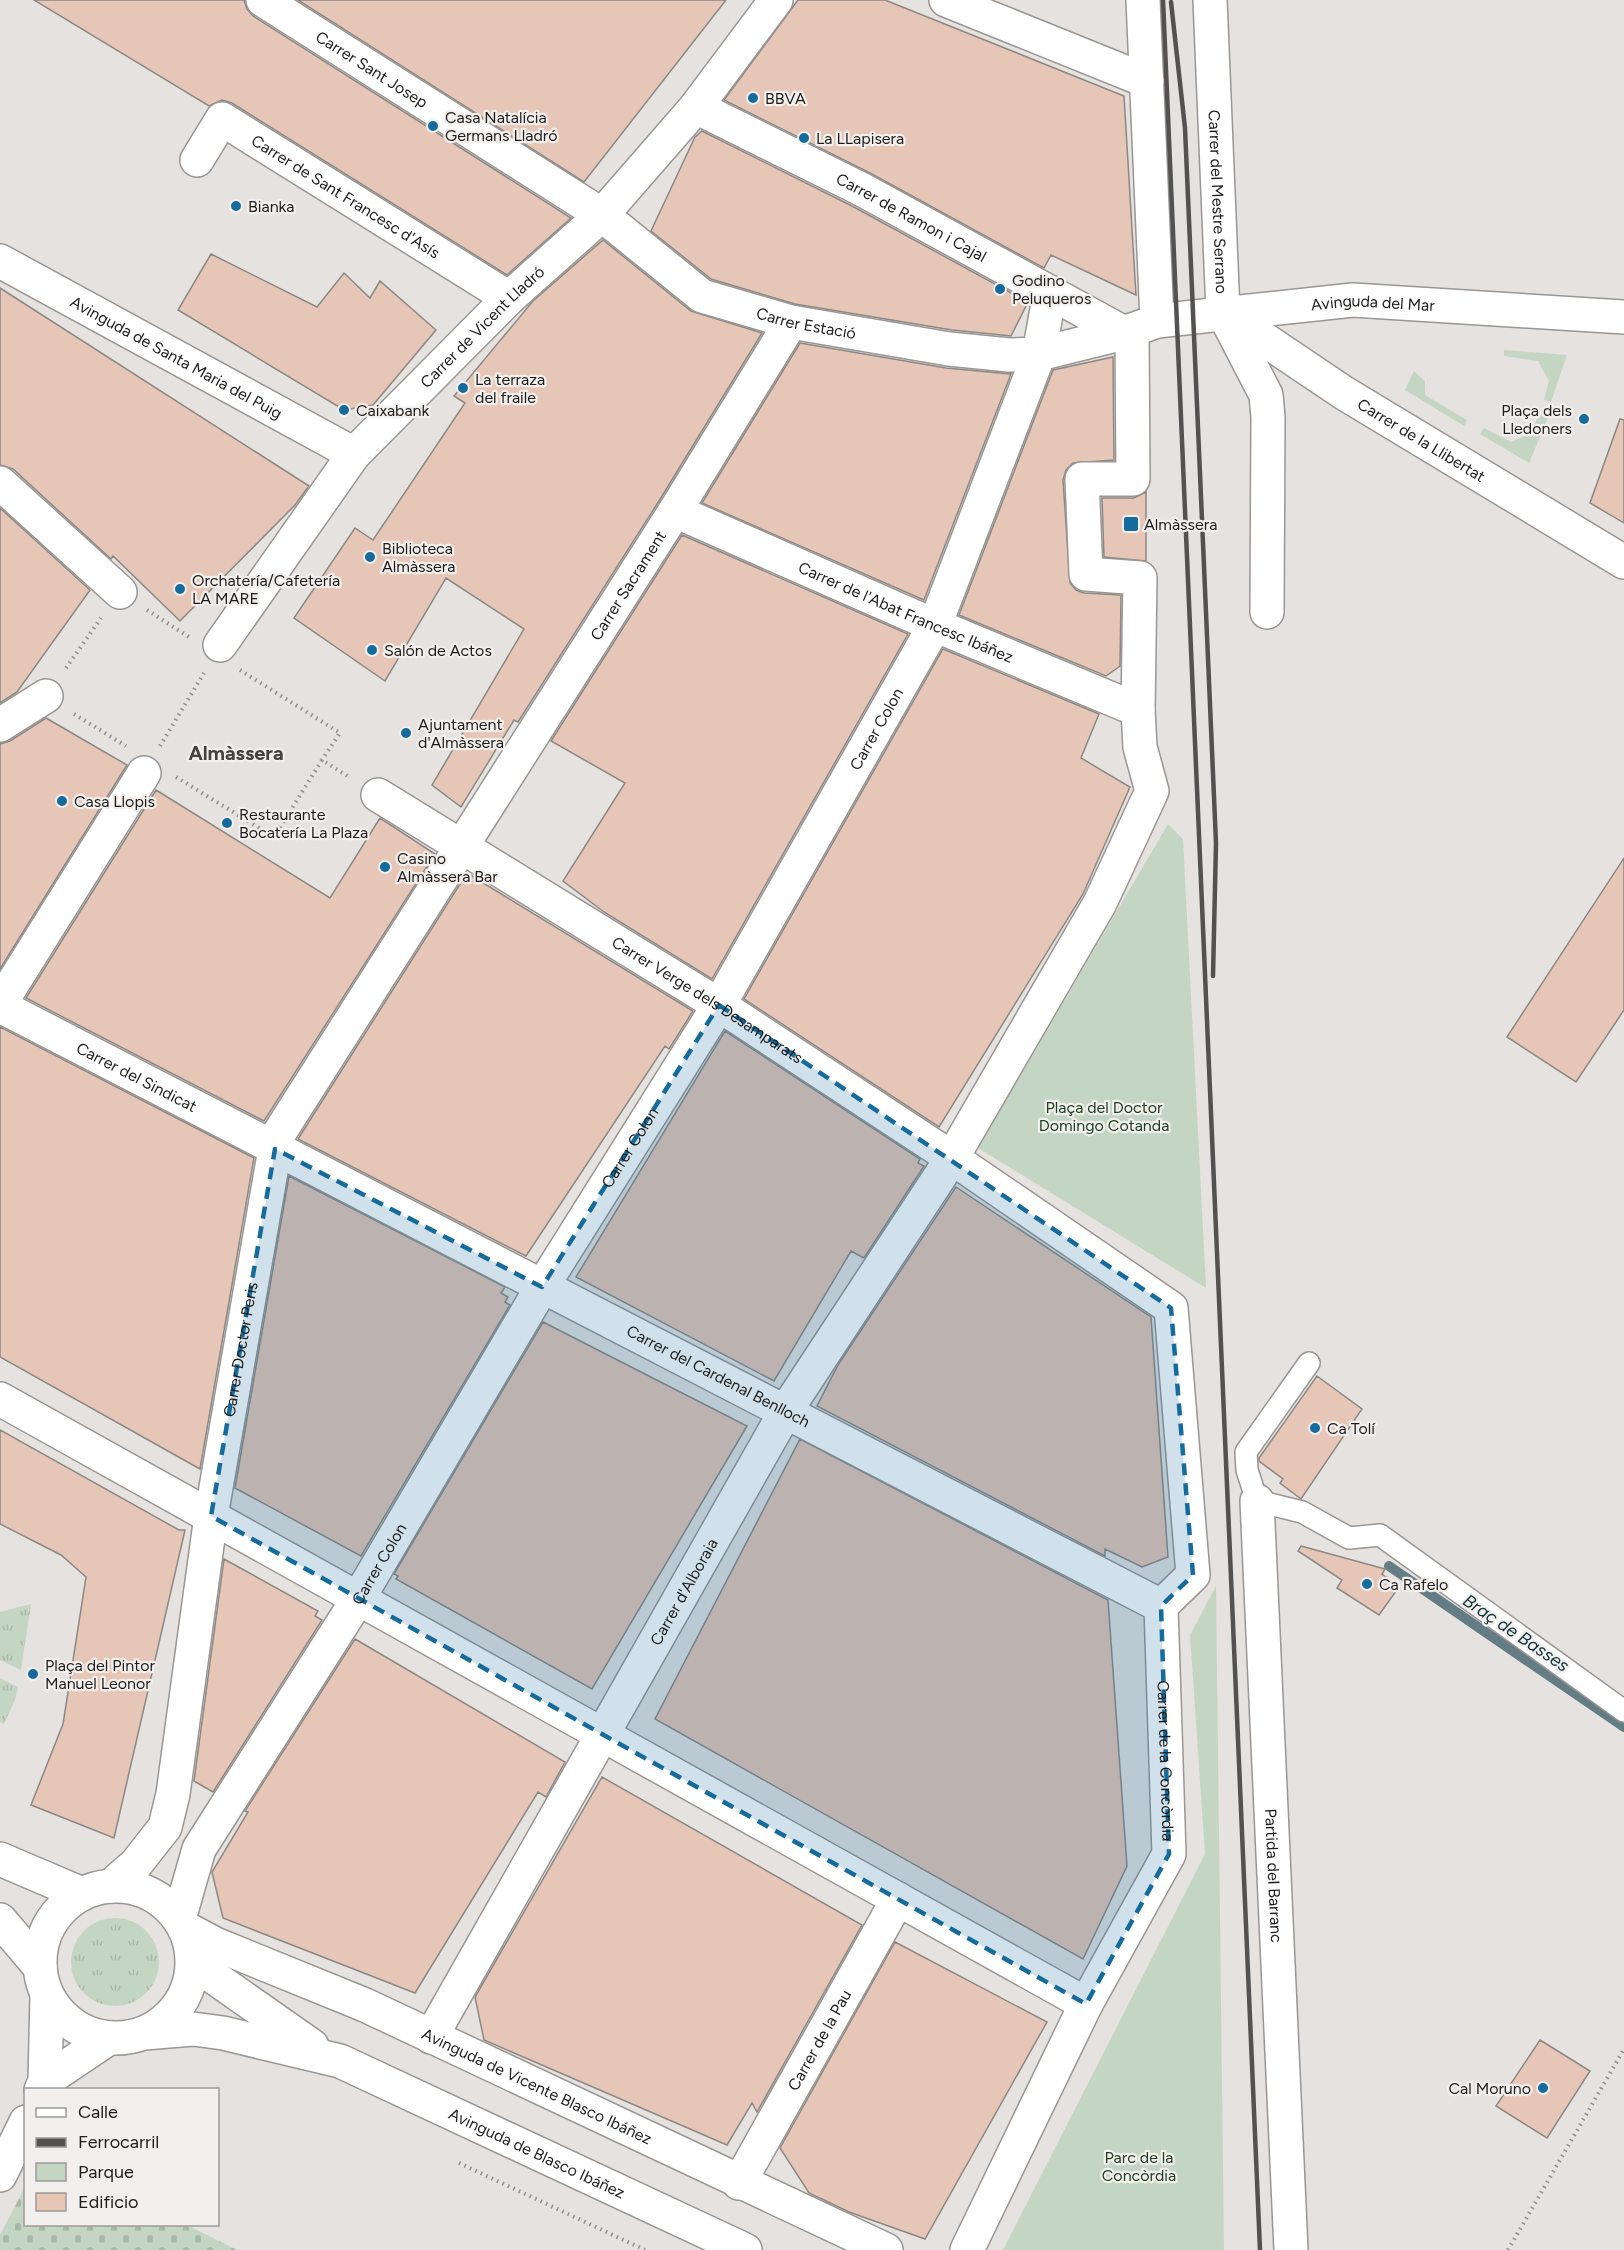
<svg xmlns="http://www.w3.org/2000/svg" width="1624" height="2250" viewBox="0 0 1624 2250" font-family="Figtree,sans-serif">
<defs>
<pattern id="grass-tufts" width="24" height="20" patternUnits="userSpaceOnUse" patternTransform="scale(1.5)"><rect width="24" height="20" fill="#c4d6c3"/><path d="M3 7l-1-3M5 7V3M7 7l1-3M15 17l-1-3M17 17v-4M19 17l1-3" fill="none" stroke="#a8b7a7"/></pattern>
<pattern id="cemetery-stones" width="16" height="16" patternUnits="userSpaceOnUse" patternTransform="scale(1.5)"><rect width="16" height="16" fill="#c4d6c3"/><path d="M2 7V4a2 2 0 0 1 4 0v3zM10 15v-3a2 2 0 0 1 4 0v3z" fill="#a8b7a7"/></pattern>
</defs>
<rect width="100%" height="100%" fill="#e5e2e0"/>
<path fill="url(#grass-tufts)" d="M31 1604 21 1670 0 1660V1612Z
M0 1678 18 1687 15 1700 4 1724 0 1722Z
M71 1962a44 44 0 1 1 88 0a44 44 0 1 1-88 0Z"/>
<path fill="url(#cemetery-stones)" d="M25 2187 26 2224 187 2225 237 2250H0V2235Z"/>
<path fill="#c4d6c3" d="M1504 350 1567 355 1551 402 1544 400 1549 381 1538 361 1504 356Z
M1414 371 1425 381V395L1467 420 1464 426 1405 390Z
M1539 415 1548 418 1529 463 1480 434 1484 428 1511 442 1531 433Z
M1168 824 1183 839 1206 1288 978 1148Z
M1216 1586 1224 2250H1003L1205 1854 1190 1635Z"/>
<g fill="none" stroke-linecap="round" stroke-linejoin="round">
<path stroke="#647d84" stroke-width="10" d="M1389 1566 1624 1727"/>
</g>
<path fill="#e6c6b6" stroke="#8b8886" stroke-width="1.5" d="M34 0H244L247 9 253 16 571 218 507 275 232 103 222 100 209 106Z
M298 0H726L584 182Z
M798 0H885L1124 96 1136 295 1051 255 1044 268 870 173 724 100Z
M702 131 852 206 1028 302 1011 336 952 330 795 304 711 279 651 231 695 137Z
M603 240 691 311 762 333 659 501 518 722 514 720 461 807 432 785 524 629 446 578 385 681 294 618 355 528 373 540 465 403 454 396 533 301Z
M211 254 317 307 344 273 370 298 380 281 436 330 373 405 344 410 178 310Z
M0 288 309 486 295 505 180 621 113 556 111 559 13 469 0 465Z
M800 343 946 368 1011 374 924 600 702 503Z
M1113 357 1114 460 1073 463 1066 470 1063 480 1070 583 1076 590 1084 593 1121 595 1120 666 1106 676 959 615 1053 370Z
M1620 419 1624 420V523L1590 503Z
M1146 492V561L1104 557 1102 498H1134Z
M0 508 90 590 17 692 0 703Z
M682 535 908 634 712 979 604 912 563 881 625 783 551 741Z
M943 649 1099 714 1081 758 1130 787 1083 894 939 1127 744 999Z
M46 718 127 765 0 969V744L10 741Z
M156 790 330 898 380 818 435 854 264 1121 26 998Z
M1624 858V1010L1576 1082 1507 1037Z
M467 873 693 1011 669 1049 665 1046 526 1256 298 1139Z
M0 1027 254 1158 200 1469 0 1357Z
M725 1031 920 1159 918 1163 924 1166 864 1258 851 1251 774 1381 576 1277Z
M289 1176 505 1287 501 1293 508 1297 505 1302 510 1305 361 1556 235 1488Z
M956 1187 1151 1317 1168 1557 1142 1567 1105 1549V1556L817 1406 838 1365Z
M543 1322 747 1426 592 1689 396 1579 398 1576 394 1574Z
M1317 1376 1362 1409 1301 1499 1280 1483 1283 1479 1259 1461V1458Z
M0 1430 179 1530H185L114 1838 31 1805 63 1724 86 1577 61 1555 0 1524Z
M800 1439 1108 1600 1127 1866 1083 1959 655 1719Z
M1301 1546 1385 1569 1382 1574 1399 1587 1379 1615 1337 1588 1342 1580 1298 1551Z
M224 1559 318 1611 315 1616 322 1620 213 1792 194 1781Z
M355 1639 565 1762 546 1797 538 1792 415 1993 223 1918 212 1872 248 1812 245 1811Z
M602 1777 862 1925 757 2112 752 2103 727 2145 484 2040 475 1997Z
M895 1942 1047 2022 925 2239 849 2212 809 2193 780 2148Z
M1540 2040 1590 2071 1547 2138 1496 2106Z"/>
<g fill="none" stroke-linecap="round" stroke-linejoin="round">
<g stroke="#999694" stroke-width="24">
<path id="lane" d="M1309 1363 1246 1452 1247 1470 1257 1501 1302 1512 1349 1538 1380 1535 1624 1711"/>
</g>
<g stroke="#999694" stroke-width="36">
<g id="street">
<path id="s1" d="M263 0 602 215 702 296 791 322 949 349 1009 355 1039 354 1047 309 1053 293"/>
<path d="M946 0 1147 81"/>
<path d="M1143 0 1157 321"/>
<path id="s2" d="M1210 0 1223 312 1266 395 1268 417 1267 612"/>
<path id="s3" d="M197 160 222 119 509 298"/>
<path id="s4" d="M0 261 354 454"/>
<path id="s5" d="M1225 313 1344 393 1624 562"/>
<path d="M0 483 120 592"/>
<path id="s6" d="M675 511 913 616 1138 710"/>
<path id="s7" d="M220 645 354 454 509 298 602 215 696 107 861 189 1124 333"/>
<path d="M0 725 46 696"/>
<path id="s8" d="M378 795 719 1005 952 1158 1171 1308 1193 1575 1161 1606 1169 1854 1086 2004 967 2250"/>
<path d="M0 1004 144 773"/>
<path id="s9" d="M0 1006C387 1207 776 1403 1161 1606"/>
<path d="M0 1399 1086 2004"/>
<path id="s10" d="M1257 1501 1291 2250"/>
<path id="s11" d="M111 1886 136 1864 165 1827 173 1794 211 1516 275 1149 271 1146 675 511 791 322"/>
<path id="s12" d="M179 1919 199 1849 358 1599 542 1287 719 1005 935 625 1039 354 1124 333"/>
<path id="s13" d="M185 1928 215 1944 365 2005 886 2250"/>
<path id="s14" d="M431 2037 787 1409 952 1158 1100 903 1152 791 1140 747 1138 710 1140 578 1086 574 1082 479H1133L1132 330"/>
<path d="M45 2081 109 2038"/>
<path d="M41 2090 45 2081 47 1995"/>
<path d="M0 2175 26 2122"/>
<path id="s15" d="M739 2183 898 1899"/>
</g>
</g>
<g stroke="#999694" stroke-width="36">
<g id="secondary">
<path d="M696 107 776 0"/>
<path id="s16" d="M1124 333 1157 321 1353 300 1624 317"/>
<path d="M0 1859 82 1894"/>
<circle cx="116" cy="1962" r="76"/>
<path d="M0 1920 40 1967"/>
<path d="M192 1954 215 1978 312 2046"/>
<path id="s17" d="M144 2033 193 2029 223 2033 340 2061 745 2250"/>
</g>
</g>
<path stroke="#918f8d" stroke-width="4" stroke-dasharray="1.5 4.5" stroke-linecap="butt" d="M147 610 189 637
M66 668 101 618
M240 670 340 733 322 760
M74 714 126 746
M160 746 204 673
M176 777 274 837 322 760 349 777
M459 2163 645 2250
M1508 2250 1624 2049"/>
<use href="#lane" stroke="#fff" stroke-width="21"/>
<use href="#street" stroke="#fff" stroke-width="33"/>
<use href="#secondary" stroke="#fff" stroke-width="33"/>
<path stroke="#545251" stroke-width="4.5" d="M1163 0 1260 2250
M1171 2 1185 128 1216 843 1213 976"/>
</g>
<path fill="#156b9b" fill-opacity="0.2" stroke="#156b9b" stroke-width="4.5" stroke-dasharray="12 8" stroke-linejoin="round" d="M719 1005 1171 1308 1193 1575 1161 1606 1169 1854 1086 2004 211 1516 275 1149 542 1287Z"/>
<g fill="#156b9b" stroke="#f2efed" stroke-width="2">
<circle cx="753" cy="98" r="6"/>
<circle cx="433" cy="126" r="6"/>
<circle cx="804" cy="138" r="6"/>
<circle cx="236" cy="206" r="6"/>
<circle cx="1000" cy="289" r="6"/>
<circle cx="463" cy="388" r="6"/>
<circle cx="344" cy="410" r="6"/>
<circle cx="1584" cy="419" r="6"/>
<rect x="1123" y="516" width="16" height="16" rx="3"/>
<circle cx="370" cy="557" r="6"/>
<circle cx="180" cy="589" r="6"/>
<circle cx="372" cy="650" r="6"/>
<circle cx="406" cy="733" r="6"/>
<circle cx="62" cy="801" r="6"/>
<circle cx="227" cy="823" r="6"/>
<circle cx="385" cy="867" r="6"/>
<circle cx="1315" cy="1428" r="6"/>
<circle cx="1367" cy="1584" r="6"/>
<circle cx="33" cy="1674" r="6"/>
<circle cx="1543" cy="2088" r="6"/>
</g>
<g text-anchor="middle" stroke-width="4.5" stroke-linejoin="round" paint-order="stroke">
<g font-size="16" fill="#1e1d1c" stroke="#f2efed">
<text dy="6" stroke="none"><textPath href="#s1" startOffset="129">Carrer Sant Josep</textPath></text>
<text dy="6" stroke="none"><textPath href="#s3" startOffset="194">Carrer de Sant Francesc d'Asís</textPath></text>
<text dy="6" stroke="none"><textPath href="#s2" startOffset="202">Carrer del Mestre Serrano</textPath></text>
<text dy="6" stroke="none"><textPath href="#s7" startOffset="963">Carrer de Ramon i Cajal</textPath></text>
<text dy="6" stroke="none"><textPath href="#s16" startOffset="252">Avinguda del Mar</textPath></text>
<text dy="6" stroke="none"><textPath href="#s1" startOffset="638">Carrer Estació</textPath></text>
<text dy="6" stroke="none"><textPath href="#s7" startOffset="414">Carrer de Vicent Lladró</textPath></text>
<text dy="6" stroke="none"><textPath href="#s4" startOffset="201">Avinguda de Santa Maria del Puig</textPath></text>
<text dy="6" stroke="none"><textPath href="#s5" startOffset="234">Carrer de la Llibertat</textPath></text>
<text dy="6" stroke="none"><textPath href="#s11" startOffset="1437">Carrer Sacrament</textPath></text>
<text dy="6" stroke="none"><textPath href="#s6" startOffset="252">Carrer de l'Abat Francesc Ibáñez</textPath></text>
<text dy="6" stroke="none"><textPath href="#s12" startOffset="1382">Carrer Colon</textPath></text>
<text dy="6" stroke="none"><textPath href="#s8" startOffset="388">Carrer Verge dels Desamparats</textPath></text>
<text dy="6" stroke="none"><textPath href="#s9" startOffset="154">Carrer del Sindicat</textPath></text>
<text dy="6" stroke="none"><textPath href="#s12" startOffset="896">Carrer Colon</textPath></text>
<text dy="6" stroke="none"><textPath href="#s11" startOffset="564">Carrer Doctor Peris</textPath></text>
<text dy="6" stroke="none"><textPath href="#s9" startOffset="808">Carrer del Cardenal Benlloch</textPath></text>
<text dy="6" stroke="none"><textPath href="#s12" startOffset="410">Carrer Colon</textPath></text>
<text dy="6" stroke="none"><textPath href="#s14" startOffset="512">Carrer d'Alboraia</textPath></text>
<text dy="6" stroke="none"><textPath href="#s8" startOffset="1412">Carrer de la Concòrdia</textPath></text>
<text dy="6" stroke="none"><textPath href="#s10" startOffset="375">Partida del Barranc</textPath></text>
<text dy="6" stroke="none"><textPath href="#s15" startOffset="164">Carrer de la Pau</textPath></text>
<text dy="6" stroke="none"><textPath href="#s13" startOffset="386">Avinguda de Vicente Blasco Ibáñez</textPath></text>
<text dy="6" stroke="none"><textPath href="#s17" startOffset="417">Avinguda de Blasco Ibáñez</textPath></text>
</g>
<g font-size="16" fill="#1e1d1c" stroke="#f2efed" text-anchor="start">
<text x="765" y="104">BBVA</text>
<text x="445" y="123">Casa Natalícia<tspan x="445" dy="18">Germans Lladró</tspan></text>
<text x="816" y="144">La LLapisera</text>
<text x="248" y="212">Bianka</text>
<text x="1012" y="286">Godino<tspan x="1012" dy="18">Peluqueros</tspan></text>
<text x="475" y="385">La terraza<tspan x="475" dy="18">del fraile</tspan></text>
<text x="356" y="416">Caixabank</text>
<text x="1572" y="416" text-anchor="end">Plaça dels<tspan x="1572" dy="18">Lledoners</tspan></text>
<text x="1144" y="530">Almàssera</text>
<text x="382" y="554">Biblioteca<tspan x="382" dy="18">Almàssera</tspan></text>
<text x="192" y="586">Orchatería/Cafetería<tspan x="192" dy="18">LA MARE</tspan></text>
<text x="384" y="656">Salón de Actos</text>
<text x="418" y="730">Ajuntament<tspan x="418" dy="18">d'Almàssera</tspan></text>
<text x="74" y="807">Casa Llopis</text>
<text x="239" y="820">Restaurante<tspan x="239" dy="18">Bocatería La Plaza</tspan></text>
<text x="397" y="864">Casino<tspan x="397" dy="18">Almàssera Bar</tspan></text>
<text x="1327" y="1434">Ca Tolí</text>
<text x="1379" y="1590">Ca Rafelo</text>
<text x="45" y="1671">Plaça del Pintor<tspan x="45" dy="18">Manuel Leonor</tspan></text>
<text x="1531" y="2094" text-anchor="end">Cal Moruno</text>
</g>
<g font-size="16" fill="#1e411e" stroke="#f2efed">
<text x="1104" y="1113">Plaça del Doctor<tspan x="1104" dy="18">Domingo Cotanda</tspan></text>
<text x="1139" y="2163">Parc de la<tspan x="1139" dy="18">Concòrdia</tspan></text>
</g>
<g font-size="18" font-style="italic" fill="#11343d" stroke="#f2efed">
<text transform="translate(1516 1633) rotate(34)" y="6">Braç de Basses</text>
</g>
<g font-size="20" font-weight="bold" fill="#444140" stroke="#f2efed">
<text x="236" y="760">Almàssera</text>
</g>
</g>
<rect x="24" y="2088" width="195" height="138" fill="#f2efed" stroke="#9d9b99" stroke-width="1.5"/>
<rect x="36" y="2108" width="30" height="9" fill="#ffffff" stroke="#9d9b99" stroke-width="1.5"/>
<text x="78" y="2118" font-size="18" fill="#1e1d1c">Calle</text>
<rect x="36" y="2138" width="30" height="9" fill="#545251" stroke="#9d9b99" stroke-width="1.5"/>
<text x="78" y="2148" font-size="18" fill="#1e1d1c">Ferrocarril</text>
<rect x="36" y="2163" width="30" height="18" fill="#c4d6c3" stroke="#9d9b99" stroke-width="1.5"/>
<text x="78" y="2178" font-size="18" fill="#1e1d1c">Parque</text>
<rect x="36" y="2193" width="30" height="18" fill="#e6c6b6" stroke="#9d9b99" stroke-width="1.5"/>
<text x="78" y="2208" font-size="18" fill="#1e1d1c">Edificio</text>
</svg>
